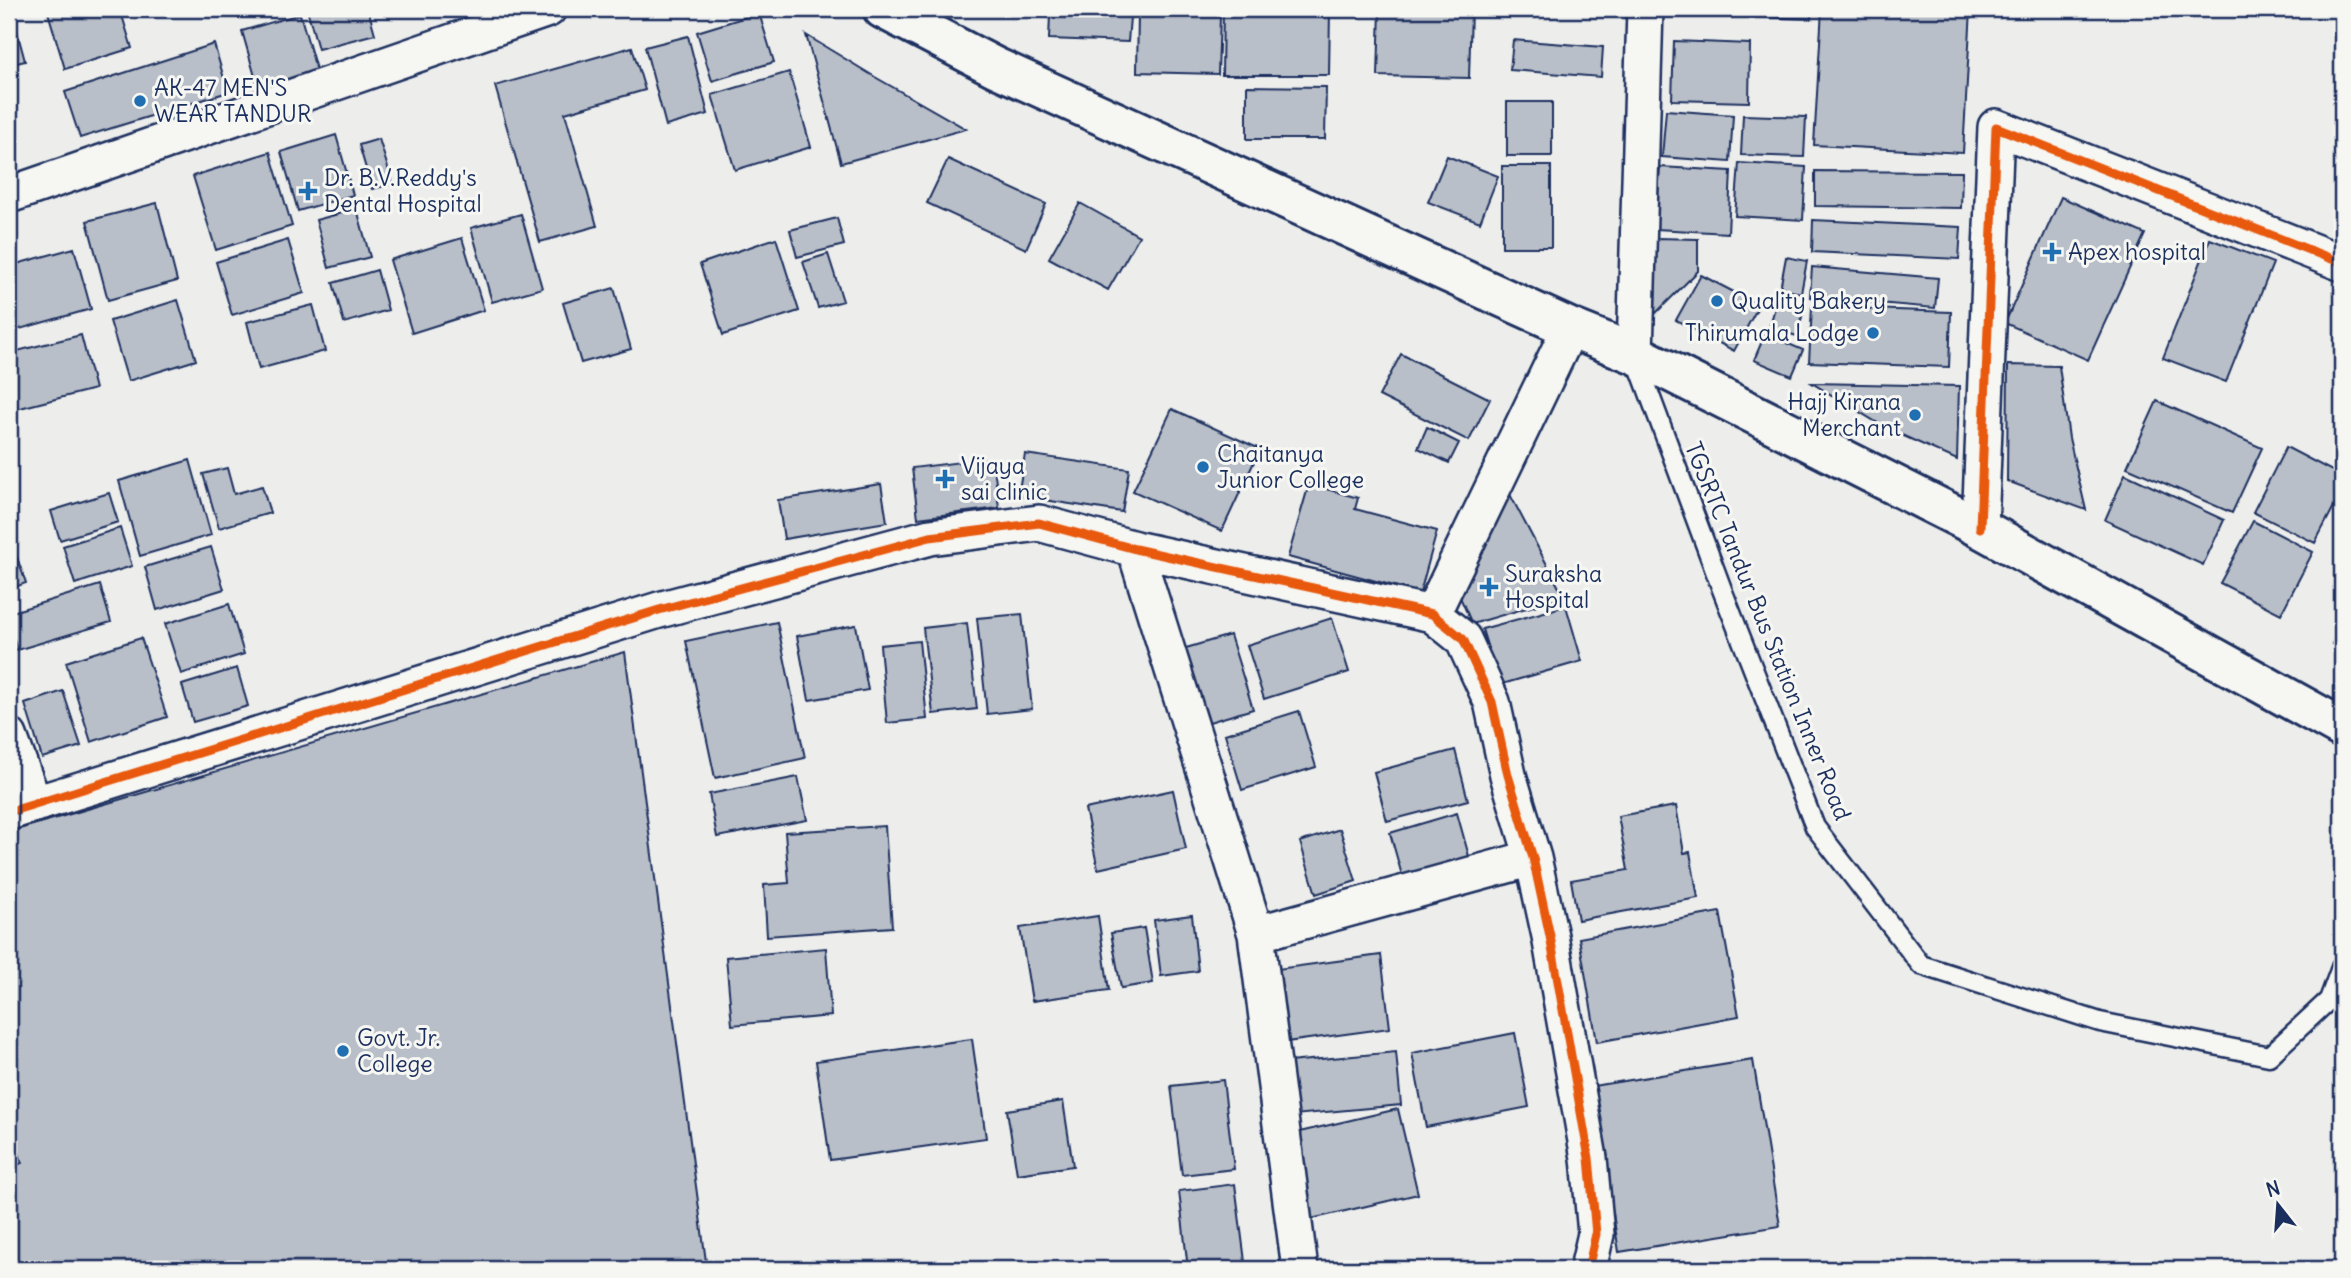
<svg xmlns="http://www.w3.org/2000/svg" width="2351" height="1278" viewBox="0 0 2351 1278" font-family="Delius,sans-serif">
<rect width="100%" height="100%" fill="#edeeec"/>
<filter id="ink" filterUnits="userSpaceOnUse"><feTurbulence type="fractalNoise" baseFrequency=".0143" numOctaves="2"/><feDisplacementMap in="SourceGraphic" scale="14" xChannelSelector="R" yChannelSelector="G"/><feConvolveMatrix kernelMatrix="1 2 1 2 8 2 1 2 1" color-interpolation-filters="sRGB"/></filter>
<g filter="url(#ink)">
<path fill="#b9bfc8" stroke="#1b2f5e" stroke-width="2" d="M9 9H11L25 61 9 65Z
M47 9H120L132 48 65 69Z
M307 9H368L375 34 318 49Z
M1223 9H1330L1329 75H1222Z
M1380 9H1471L1469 78 1378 76Z
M1705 9H1812L1811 19 1705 15Z
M1822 9H1971L1963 153 1814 145Z
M759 13 774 62 712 81 697 32Z
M300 14 318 76 260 94 242 31Z
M1138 14 1220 16 1218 74 1137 72Z
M1050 15 1130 17 1128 42 1049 39Z
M806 35 875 77 966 129 841 163Z
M688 36 708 114 666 126 645 47Z
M1513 40 1603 47 1601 77 1510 70Z
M1674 41 1750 44 1749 102 1672 100Z
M214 44 228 92 80 138 65 92Z
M632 47 645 90 565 113 597 226 540 242 495 86Z
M789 72 811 147 735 170 712 95Z
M1247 86 1326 87 1325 139H1247Z
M1507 102H1552V156H1507Z
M1666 110 1733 115 1730 162 1662 157Z
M1743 115 1806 117 1804 157 1741 155Z
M336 135 353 195 298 211 281 152Z
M379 139 393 184 372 189 359 145Z
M270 152 292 226 216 250 193 176Z
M1447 156 1498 176 1480 222 1428 202Z
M948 159 1046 204 1026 249 927 203Z
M1739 163 1806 167 1803 220 1735 216Z
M1502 166H1551V247H1502Z
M1660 167 1731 171 1728 233 1656 229Z
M1815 171 1962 172 1961 208 1815 206Z
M2061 197 2145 234 2088 360 2005 323Z
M157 203 177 281 108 300 87 221Z
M1080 203 1139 236 1108 290 1049 258Z
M357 209 370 257 329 268 316 220Z
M521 214 542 288 492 302 471 228Z
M837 218 844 245 797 257 790 230Z
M1813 220 1961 227 1959 259 1812 252Z
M462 238 484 310 412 333 390 260Z
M776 238 799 311 723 335 700 264Z
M1656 238 1698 239V271L1655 314Z
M2210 239 2273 263 2226 382 2163 358Z
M288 240 304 293 232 315 216 262Z
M74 248 91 309 9 332V266Z
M828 254 843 301 818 308 803 262Z
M1786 257 1807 261 1801 293 1780 289Z
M1812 267 1938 278 1935 308 1810 297Z
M377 270 388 310 344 323 333 283Z
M1701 275 1759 305 1734 351 1676 320Z
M614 288 631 349 581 363 563 303Z
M1778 298 1805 305 1797 336 1769 328Z
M178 300 196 360 128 381 110 321Z
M313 305 325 351 259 369 247 322Z
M1812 307 1951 312 1949 367 1809 362Z
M1765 334 1803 350 1792 376 1754 360Z
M81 335 95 389 16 409 9 380V353Z
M1401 354 1490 399 1469 441 1379 396Z
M2008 365 2059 366 2069 438 2086 510 2007 481Z
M1812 383 1959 386 1957 460 1886 428Z
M2157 401 2262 448 2232 513 2127 467Z
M1172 409 1260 449 1222 531 1133 491Z
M1427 427 1459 443 1449 463 1418 448Z
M2286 447 2342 476V491L2315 543 2253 512Z
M1025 454 1129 469 1122 512 1018 496Z
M993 458 999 508 918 518 912 468Z
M190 460 211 535 140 556 119 481Z
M227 468 234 494 262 486 270 513 219 528 203 474Z
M2125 474 2224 520 2203 565 2105 520Z
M881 484 887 522 784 539 778 500Z
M1309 484 1358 498 1355 509 1437 531 1420 593 1288 557Z
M1505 485 1564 597 1472 624 1459 595Z
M109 493 118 522 60 540 51 511Z
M2253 521 2313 552 2281 614 2220 583Z
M120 528 132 566 75 584 63 546Z
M9 535 26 583 9 589Z
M211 547 224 589 157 610 145 567Z
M100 585 111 622 17 650 9 622V613Z
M229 604 244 654 181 674 165 624Z
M1566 606 1582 661 1499 685 1482 629Z
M1022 614 1032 709 987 714 977 618Z
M1332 618 1349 672 1264 699 1247 645Z
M2342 620V649L2332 644Z
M777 622 805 758 715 778 686 641Z
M967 623 977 709 933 714 923 628Z
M856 625 868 690 809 700 797 636Z
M1230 635 1253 709 1199 725 1176 651Z
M141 638 167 717 91 742 66 662Z
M919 641 927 719 887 723 880 645Z
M625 652 707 1269H9V832Z
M237 668 248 706 193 722 182 685Z
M63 691 81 746 42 758 25 704Z
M1299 711 1316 767 1242 790 1225 734Z
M1455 750 1468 800 1387 821 1374 772Z
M798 777 807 820 717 837 709 794Z
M1173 790 1186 849 1098 869 1085 809Z
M1676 806 1684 853 1690 852 1698 898 1578 920 1571 880 1628 870 1618 816Z
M1457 813 1472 867 1405 886 1390 833Z
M885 826 892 927 767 936 764 885 789 883 785 832Z
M1340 829 1356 881 1316 894 1300 842Z
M1720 912 1739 1016 1597 1042 1579 938Z
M1192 915 1198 971 1161 976 1154 920Z
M1098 916 1109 990 1032 1001 1020 928Z
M1144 928 1153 983 1121 988 1111 933Z
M826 948 831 1016 732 1025 726 957Z
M1381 955 1390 1028 1286 1042 1277 969Z
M1515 1033 1529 1107 1426 1127 1412 1053Z
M972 1039 986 1138 830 1160 816 1061Z
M1396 1052 1401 1105 1294 1115 1289 1062Z
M1753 1060 1780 1226 1619 1252 1593 1086Z
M1223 1080 1234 1169 1182 1175 1171 1086Z
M1063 1101 1073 1166 1017 1174 1007 1110Z
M1398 1109 1418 1194 1311 1219 1291 1134Z
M9 1122 22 1163 9 1168Z
M1235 1184 1246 1269H1188L1179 1191Z"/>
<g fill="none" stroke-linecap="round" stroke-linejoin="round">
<g stroke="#1b2f5e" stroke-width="23">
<path id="lane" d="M1636 358 1723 592 1815 827 1921 965 2100 1022 2269 1056 2329 1000 2342 965"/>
</g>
<g stroke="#1b2f5e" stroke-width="40">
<path id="street" d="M9 195 548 9
M1635 354 1645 9
M1980 528 1996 127 2342 263
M1135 549 1256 934
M1432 614 1570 328
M9 736 34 804
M9 812 659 610 930 537 1039 523 1135 549 1432 614 1463 639 1492 702 1508 775 1533 858 1550 936 1589 1158 1596 1234 1588 1269
M1300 1269 1256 934 1533 858"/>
</g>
<g stroke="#1b2f5e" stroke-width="44">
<path id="highway" d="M883 9 995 67 1570 328 1635 354 1980 528 2342 728"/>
</g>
<use href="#lane" stroke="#f6f6f2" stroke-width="18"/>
<use href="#street" stroke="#f6f6f2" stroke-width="35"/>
<use href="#highway" stroke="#f6f6f2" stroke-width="38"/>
<g stroke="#f6f6f2" stroke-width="13">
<path id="cycleway" d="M1980 528 1996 127 2342 263
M9 812 659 610 930 537 1039 523 1135 549 1432 614 1463 639 1492 702 1508 775 1533 858 1550 936 1589 1158 1596 1234 1588 1269"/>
</g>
<use href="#cycleway" stroke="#e8590c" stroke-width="9"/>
</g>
</g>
<g fill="#1f6fb2" stroke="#f6f6f2" stroke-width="2.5">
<circle cx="140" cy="101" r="7"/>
<path d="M304.5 180.5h7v7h7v7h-7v7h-7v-7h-7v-7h7z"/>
<path d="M2048.5 241.5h7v7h7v7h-7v7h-7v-7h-7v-7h7z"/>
<circle cx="1717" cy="301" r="7"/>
<circle cx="1873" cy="333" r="7"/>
<circle cx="1915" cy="415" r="7"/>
<circle cx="1203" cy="467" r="7"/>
<path d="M941.5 468.5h7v7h7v7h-7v7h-7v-7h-7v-7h7z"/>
<path d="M1485.5 576.5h7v7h7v7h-7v7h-7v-7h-7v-7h7z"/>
<circle cx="343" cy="1051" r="7"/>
</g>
<g text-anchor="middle" stroke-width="6" stroke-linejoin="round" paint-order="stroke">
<g font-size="23" fill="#1b2f5e" stroke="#f6f6f2" text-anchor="start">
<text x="154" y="96">AK-47 MEN'S<tspan x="154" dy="26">WEAR TANDUR</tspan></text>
<text x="324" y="186">Dr. B.V.Reddy's<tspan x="324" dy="26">Dental Hospital</tspan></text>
<text x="2068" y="260">Apex hospital</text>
<text x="1731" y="309">Quality Bakery</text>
<text x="1859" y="341" text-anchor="end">Thirumala Lodge</text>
<text x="1901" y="410" text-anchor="end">Hajj Kirana<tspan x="1901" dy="26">Merchant</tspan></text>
<text x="1217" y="462">Chaitanya<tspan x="1217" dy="26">Junior College</tspan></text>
<text x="961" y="474">Vijaya<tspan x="961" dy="26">sai clinic</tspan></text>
<text x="1505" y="582">Suraksha<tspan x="1505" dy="26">Hospital</tspan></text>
<text x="357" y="1046">Govt. Jr.<tspan x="357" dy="26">College</tspan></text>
</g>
<g font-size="23" fill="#1b2f5e" stroke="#f6f6f2">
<text transform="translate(1768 631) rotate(68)" y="8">TGSRTC Tandur Bus Station Inner Road</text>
</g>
</g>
<rect width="2351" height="1278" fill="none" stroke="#f6f6f2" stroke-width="35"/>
<rect x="18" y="18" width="2316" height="1243" fill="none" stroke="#1b2f5e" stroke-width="2.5" filter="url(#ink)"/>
<g transform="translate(2278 1205) rotate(343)" stroke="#f6f6f2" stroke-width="5" paint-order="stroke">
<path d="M0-5L12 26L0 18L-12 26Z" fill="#1b2f5e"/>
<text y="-10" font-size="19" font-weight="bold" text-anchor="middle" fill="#1b2f5e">N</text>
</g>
</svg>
